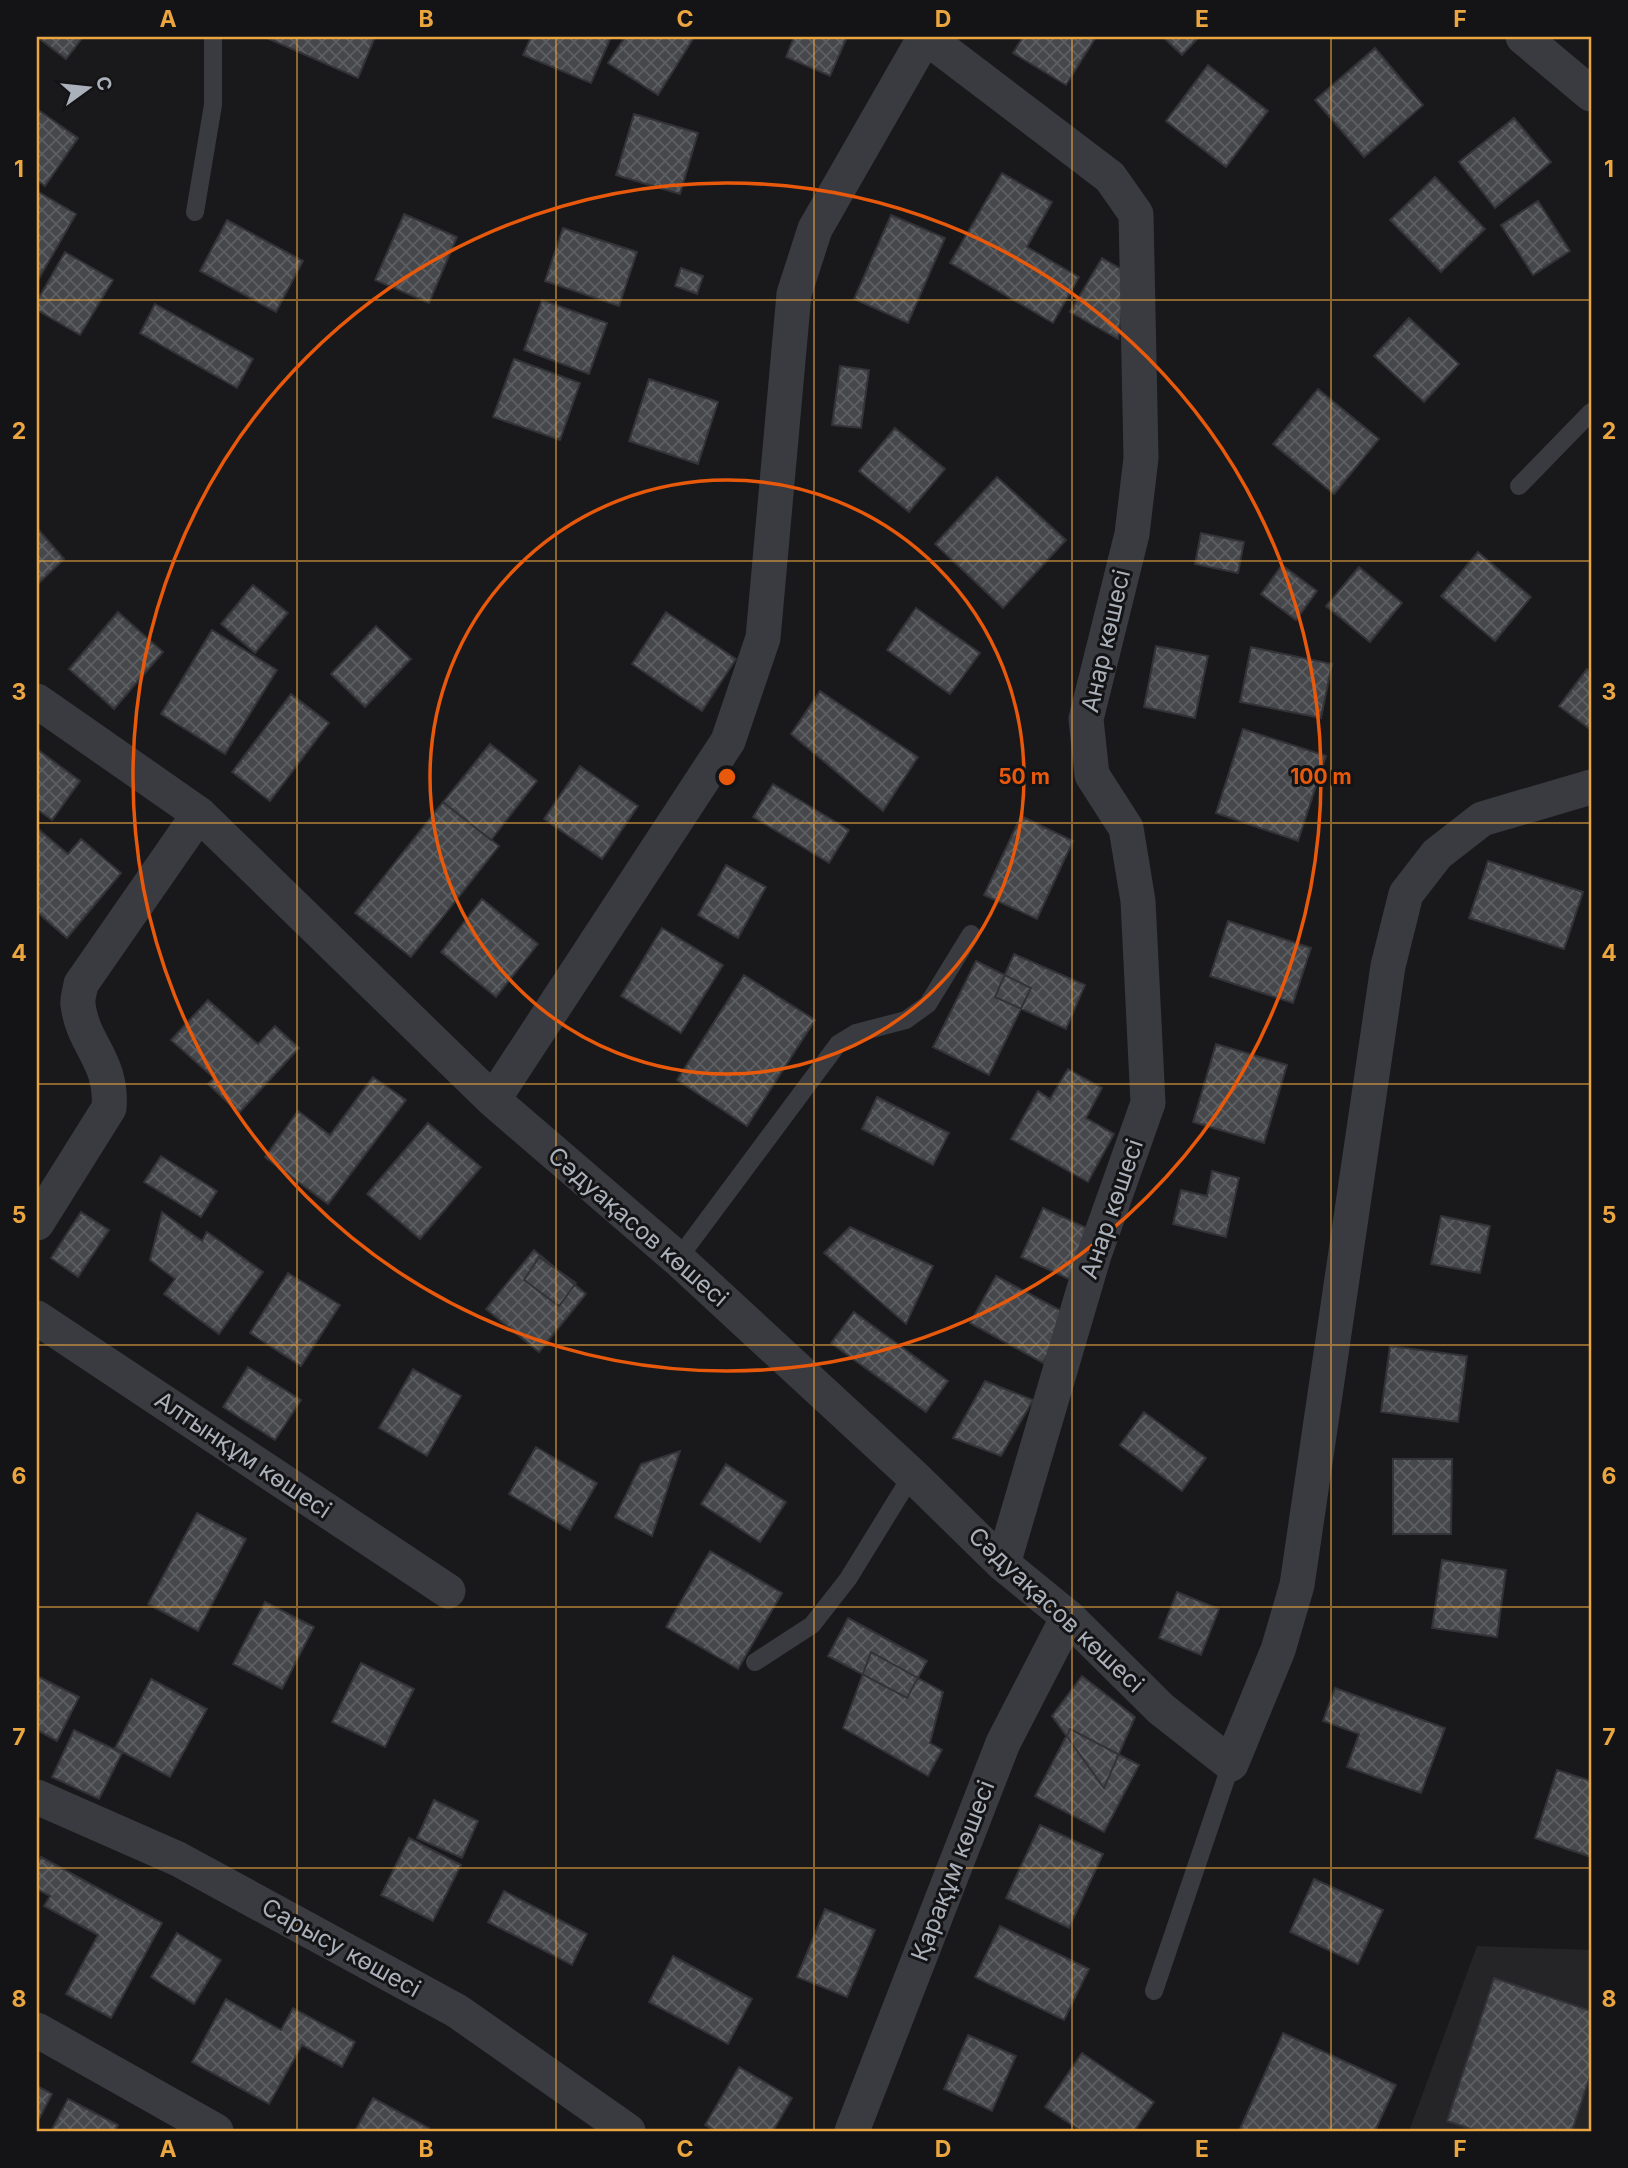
<svg xmlns="http://www.w3.org/2000/svg" width="1628" height="2168" viewBox="0 0 1628 2168" font-family="Inter,sans-serif">
<defs>
<pattern id="building-cross-hatch" width="8" height="8" patternUnits="userSpaceOnUse" patternTransform="scale(1.75)"><rect width="8" height="8" fill="#45474b"/><path d="M0 0l8 8M0 8l8-8" fill="none" stroke="#5d5f63"/></pattern>
</defs>
<rect width="100%" height="100%" fill="#19191b"/>
<path fill="#252528" d="M1477 1946 1591 1950V2131H1409Z"/>
<path fill="url(#building-cross-hatch)" stroke="#333337" stroke-width="2" d="M37 37H83L66 59Z
M270 37H375L358 78 269 39Z
M531 37H611L591 83 523 55Z
M625 37H689L693 39 658 95 608 63Z
M794 37H847L830 76 786 57Z
M1023 37H1096L1066 85 1013 53Z
M1163 37H1199L1182 55Z
M1375 48 1423 105 1364 157 1315 100Z
M1208 65 1268 111 1226 167 1166 121Z
M37 109 78 138 45 186 37 180Z
M634 114 698 133 680 194 616 175Z
M1514 118 1551 162 1495 208 1459 162Z
M1002 173 1052 202 1027 247 1079 277 1053 323 950 263Z
M1435 177 1485 229 1441 272 1390 220Z
M37 191 76 214 37 282Z
M1538 201 1570 251 1533 275 1501 225Z
M404 214 457 237 429 303 375 280Z
M891 215 945 238 908 323 854 299Z
M227 220 303 261 276 312 200 271Z
M563 228 637 252 619 306 545 281Z
M65 252 113 280 80 335 37 310V301Z
M1102 258 1128 273 1118 339 1070 312Z
M681 268 703 276 697 294 675 286Z
M542 300 607 323 589 374 524 350Z
M155 304 253 359 237 388 140 333Z
M1409 318 1459 364 1424 402 1374 356Z
M514 359 580 383 560 440 493 417Z
M840 366 869 370 861 428 832 425Z
M649 379 718 402 698 464 629 441Z
M1318 389 1379 439 1334 494 1273 444Z
M895 428 945 469 909 512 859 471Z
M997 477 1066 540 1003 608 935 544Z
M37 528 64 559 37 585Z
M1201 533 1244 542 1238 573 1195 564Z
M1478 552 1531 597 1495 641 1441 596Z
M1282 565 1317 591 1296 620 1261 594Z
M1359 567 1402 603 1370 642 1326 606Z
M253 585 288 613 255 653 221 624Z
M916 608 980 653 950 694 887 650Z
M118 612 163 652 114 709 69 669Z
M666 612 736 659 702 711 632 664Z
M376 626 411 659 365 707 331 674Z
M212 630 277 670 225 754 161 714Z
M1156 646 1208 656 1195 718 1144 707Z
M1251 647 1332 664 1321 718 1240 702Z
M1587 669 1591 672V730L1559 706Z
M820 691 918 757 883 811 791 734Z
M291 694 329 723 270 801 232 772Z
M1243 729 1326 756 1298 841 1216 813Z
M490 744 537 781 491 840 443 802Z
M37 749 80 781 52 820 37 809Z
M580 766 638 806 602 859 544 819Z
M773 784 849 830 829 863 753 817Z
M443 802 499 846 411 957 355 913Z
M1021 816 1073 841 1037 919 984 895Z
M37 828 68 854 81 839 121 873 67 938 37 912Z
M1488 861 1583 892 1564 949 1469 918Z
M726 865 766 887 738 938 698 915Z
M482 899 538 944 496 997 441 952Z
M1228 921 1311 948 1293 1003 1210 976Z
M662 928 723 965 681 1033 621 996Z
M1014 954 1085 985 1066 1029 995 997Z
M976 961 1031 988 989 1075 933 1047Z
M744 975 815 1020 747 1126 677 1080Z
M208 1000 258 1044 275 1026 299 1048 239 1113 208 1084 214 1078 171 1040Z
M1216 1044 1287 1065 1264 1143 1193 1122Z
M1068 1069 1102 1088 1086 1118 1114 1134 1088 1182 1011 1139 1038 1091 1050 1099Z
M373 1077 406 1100 328 1204 265 1157 298 1111 330 1135Z
M877 1097 949 1133 933 1165 862 1129Z
M428 1123 481 1167 420 1239 367 1194Z
M161 1156 217 1191 201 1217 144 1182Z
M1212 1171 1239 1178 1226 1237 1173 1224 1181 1190 1207 1196Z
M1043 1208 1091 1230 1069 1279 1021 1257Z
M81 1212 109 1230 78 1277 51 1258Z
M162 1212 202 1241 207 1232 263 1272 219 1334 164 1294 175 1279 150 1260Z
M1441 1216 1490 1226 1480 1273 1431 1264Z
M850 1227 933 1266 906 1324 824 1253Z
M534 1250 586 1294 539 1352 486 1309Z
M539 1257 576 1283 559 1306 524 1280Z
M288 1273 340 1305 301 1366 250 1333Z
M996 1276 1069 1315 1043 1363 970 1323Z
M854 1312 948 1381 926 1412 831 1343Z
M1390 1346 1467 1356 1458 1422 1381 1412Z
M248 1367 301 1400 275 1440 223 1407Z
M413 1369 461 1396 427 1456 379 1428Z
M985 1381 1033 1400 1001 1456 953 1438Z
M1144 1412 1206 1458 1182 1491 1120 1445Z
M536 1447 597 1483 570 1530 509 1494Z
M680 1451 652 1536 615 1517 641 1464Z
M1393 1459H1452L1451 1534H1393Z
M726 1464 786 1502 760 1542 701 1504Z
M197 1513 246 1539 198 1631 148 1604Z
M710 1551 782 1593 738 1669 666 1627Z
M1442 1560 1506 1570 1497 1637 1432 1628Z
M1177 1592 1219 1609 1201 1655 1159 1638Z
M265 1602 314 1627 282 1689 233 1664Z
M848 1618 927 1661 907 1698 828 1656Z
M871 1652 943 1692 930 1743 942 1750 928 1776 843 1728Z
M361 1663 414 1689 385 1747 332 1722Z
M37 1676 79 1697 57 1741 37 1730Z
M1082 1676 1135 1717 1104 1788 1052 1716Z
M151 1679 207 1709 170 1777 115 1748Z
M1335 1688 1445 1728 1421 1793 1347 1767 1359 1734 1323 1721Z
M1070 1729 1139 1765 1104 1832 1035 1796Z
M74 1730 122 1753 99 1799 52 1777Z
M1557 1770 1591 1781V1857L1535 1838Z
M434 1800 478 1821 462 1858 417 1838Z
M1040 1825 1103 1854 1069 1928 1006 1898Z
M409 1838 461 1865 433 1921 381 1895Z
M41 1857 162 1923 111 2018 66 1994 98 1935 44 1906 50 1896 37 1889V1864Z
M1314 1879 1383 1910 1358 1964 1290 1932Z
M504 1891 587 1934 572 1965 488 1922Z
M825 1909 875 1930 847 1997 797 1977Z
M1000 1926 1089 1969 1064 2020 975 1977Z
M177 1933 221 1960 194 2004 151 1977Z
M673 1956 752 1999 728 2044 649 2002Z
M1494 1978 1591 2011V2073L1572 2131H1477L1447 2121Z
M226 1999 281 2030 293 2008 355 2042 342 2067 302 2045 269 2104 192 2062Z
M1283 2033 1396 2085 1375 2131H1239Z
M968 2035 1016 2056 992 2111 944 2089Z
M1082 2053 1154 2102 1134 2131H1081L1045 2107Z
M739 2067 792 2098 773 2131H716L705 2125Z
M37 2086 52 2094 37 2123Z
M373 2098 429 2128 427 2131H355Z
M68 2099 118 2125 115 2131H51Z"/>
<g fill="none" stroke-linecap="round" stroke-linejoin="round">
<path stroke="#3a3b40" stroke-width="18" d="M195 212 213 105V37
M1519 486 1591 412
M678 1259 838 1044 856 1033 906 1020 928 1004 971 934
M755 1662 812 1625 848 1579 912 1475
M1154 1991 1231 1764"/>
<path stroke="#3a3b40" stroke-width="35" d="M926 37 1110 177 1136 214 1141 458 1132 534 1086 719 1092 775 1126 828 1138 901 1148 1103 1094 1255 1003 1564
M1523 37 1591 94
M37 701 199 814 493 1100 678 1259 912 1475 1003 1564 1068 1617 1161 1709 1231 1764 1278 1650 1297 1585 1388 966 1406 894 1437 854 1482 819 1591 787
M493 1100 728 741 763 638 794 294 815 229 925 37
M37 1223 109 1108C113 1061 83 1045 78 1005 77 998 80 991 81 984L199 814
M37 1318 448 1591
M37 1797 178 1859 457 2011 628 2131
M37 2030 216 2131
M852 2131 1003 1743 1068 1617"/>
</g>
<path fill="none" stroke="#eba640" stroke-width="2" stroke-opacity="0.55" d="M297 37V2131M556 37V2131M814 37V2131M1072 37V2131M1331 37V2131M37 300H1591M37 561H1591M37 823H1591M37 1084H1591M37 1345H1591M37 1607H1591M37 1868H1591"/>
<g fill="none" stroke="#e8590c" stroke-width="3.5">
<circle cx="727" cy="777" r="297"/>
<circle cx="727" cy="777" r="594"/>
</g>
<g text-anchor="middle" stroke-width="6" stroke-linejoin="round" paint-order="stroke">
<g font-size="24" fill="#abb1ba" stroke="#141416">
<text transform="translate(1106 641) rotate(-77)" y="8">Анар көшесі</text>
<text transform="translate(1112 1209) rotate(-71)" y="8">Анар көшесі</text>
<text transform="translate(638 1227) rotate(41)" y="8">Сәдуақасов көшесі</text>
<text transform="translate(243 1455) rotate(34)" y="8">Алтынқұм көшесі</text>
<text transform="translate(1056 1610) rotate(43)" y="8">Сәдуақасов көшесі</text>
<text transform="translate(953 1871) rotate(-69)" y="8">Қарақұм көшесі</text>
<text transform="translate(341 1948) rotate(29)" y="8">Сарысу көшесі</text>
</g>
</g>
<circle cx="727" cy="777" r="10" fill="#e8590c" stroke="#141416" stroke-width="3.5"/>
<g font-size="21" text-anchor="middle" font-weight="bold" fill="#e8590c" stroke="#141416" stroke-width="6" stroke-linejoin="round" paint-order="stroke">
<text x="1024" y="784">50 m</text>
<text x="1321" y="784">100 m</text>
</g>
<rect width="1628" height="2168" fill="none" stroke="#141416" stroke-width="77"/>
<g transform="translate(88 88) rotate(75)" stroke="#141416" stroke-width="5" paint-order="stroke">
<path d="M0-5L12 26L0 18L-12 26Z" fill="#abb1ba"/>
<text y="-10" font-size="19" font-weight="bold" text-anchor="middle" fill="#abb1ba">С</text>
</g>
<rect x="38" y="38" width="1552" height="2092" fill="none" stroke="#eba640" stroke-width="2.5"/>
<g font-size="23" text-anchor="middle" font-weight="bold" fill="#eba640">
<text x="168" y="27">A</text>
<text x="426" y="27">B</text>
<text x="685" y="27">C</text>
<text x="943" y="27">D</text>
<text x="1202" y="27">E</text>
<text x="1460" y="27">F</text>
<text x="19" y="177">1</text>
<text x="1609" y="177">1</text>
<text x="19" y="439">2</text>
<text x="1609" y="439">2</text>
<text x="19" y="700">3</text>
<text x="1609" y="700">3</text>
<text x="19" y="961">4</text>
<text x="1609" y="961">4</text>
<text x="19" y="1223">5</text>
<text x="1609" y="1223">5</text>
<text x="19" y="1484">6</text>
<text x="1609" y="1484">6</text>
<text x="19" y="1745">7</text>
<text x="1609" y="1745">7</text>
<text x="19" y="2007">8</text>
<text x="1609" y="2007">8</text>
<text x="168" y="2157">A</text>
<text x="426" y="2157">B</text>
<text x="685" y="2157">C</text>
<text x="943" y="2157">D</text>
<text x="1202" y="2157">E</text>
<text x="1460" y="2157">F</text>
</g>
</svg>
